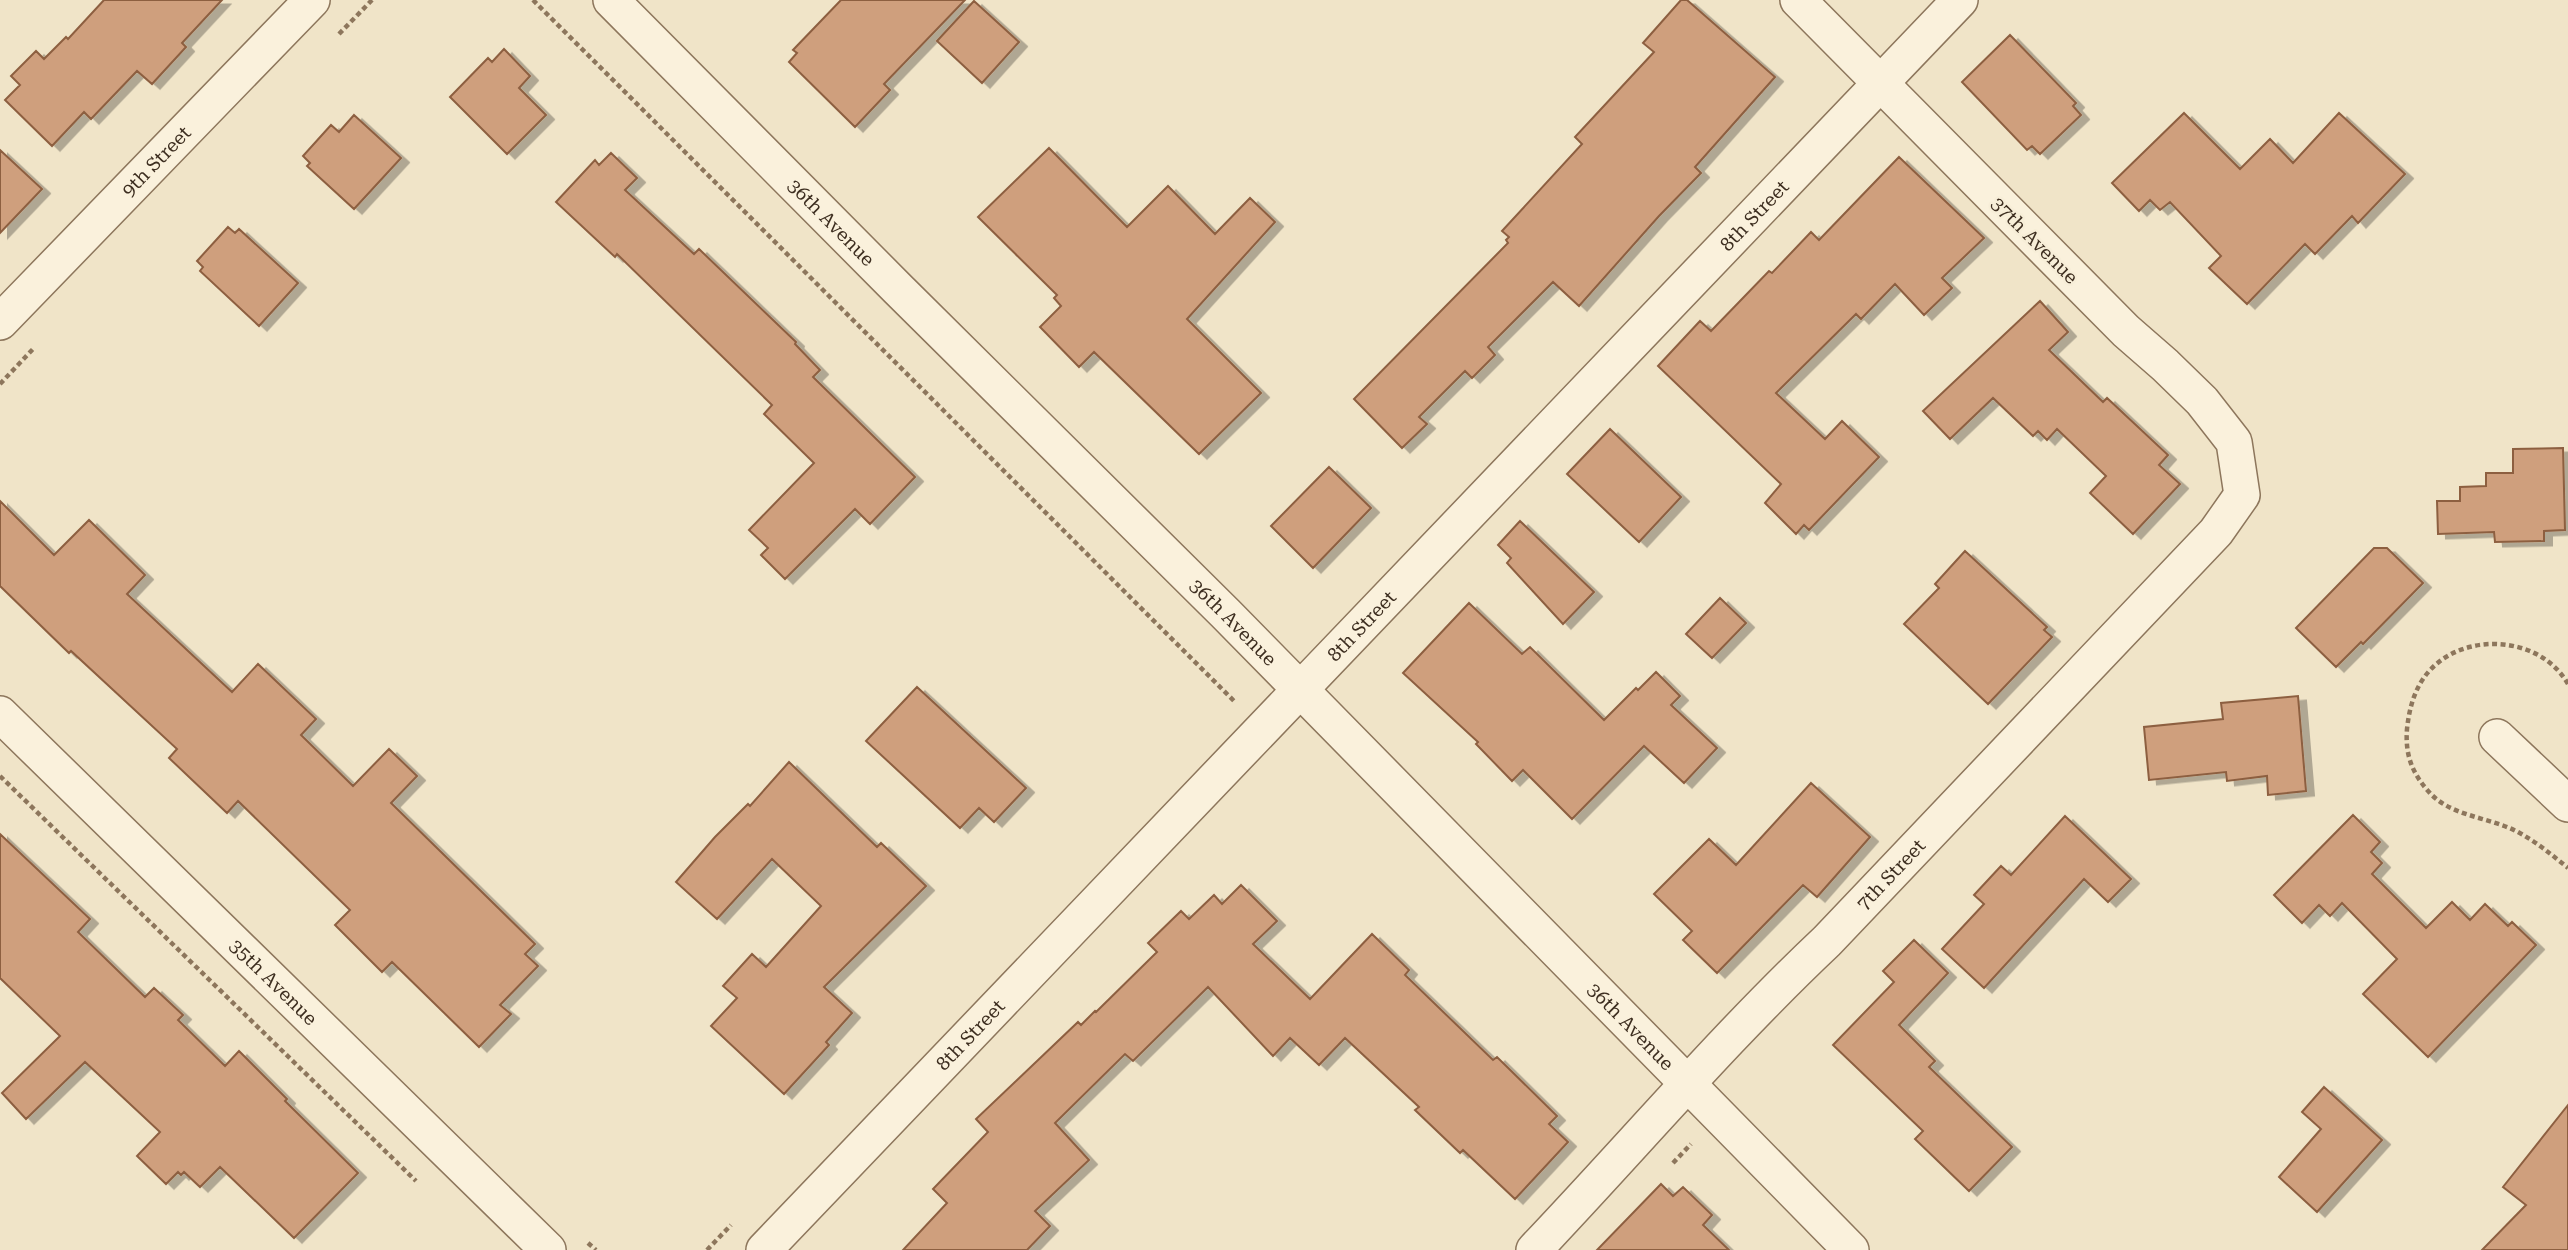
<svg xmlns="http://www.w3.org/2000/svg" width="2568" height="1250" viewBox="0 0 2568 1250" font-family="'Roboto Serif',serif">
<defs>
<filter id="shadow"><feDropShadow dx="8" dy="4.5" stdDeviation="0" flood-color="#0004"/></filter>
</defs>
<rect width="100%" height="100%" fill="#f0e4c8"/>
<path fill="#cf9f7d" stroke="#8d5f41" stroke-width="2" filter="url(#shadow)" d="M104 0H222L182 43 186 47 152 84 137 71 91 119 84 112 52 146 5 100 20 85 11 76 36 51 44 59 66 37 68 39Z
M841 0H965L884 84 890 90 855 127 789 62 797 53 793 50Z
M1681 0H1687L1775 77 1695 167 1701 173 1659 216 1579 306 1553 282 1488 347 1495 355 1472 378 1465 371 1419 417 1427 424 1402 448 1354 399 1508 243 1506 240 1509 237 1502 231 1582 144 1575 137 1654 52 1643 43Z
M974 1 1019 42 982 83 937 41Z
M2010 35 2076 103 2073 106 2081 115 2040 154 2032 146 2027 150 1962 82Z
M504 49 530 76 519 88 546 115 507 154 450 97 488 58 492 62Z
M2184 113 2240 169 2270 139 2293 163 2339 113 2405 174 2358 223 2352 216 2315 254 2305 244 2247 304 2209 268 2221 256 2170 202 2160 210 2150 200 2139 211 2112 183Z
M354 115 401 158 354 209 307 166 310 163 303 156 331 125 339 132Z
M1049 148 1127 227 1168 186 1215 234 1250 198 1275 222 1187 319 1261 393 1199 454 1094 352 1079 367 1040 327 1061 306 1054 298 1057 295 978 217Z
M0 150 42 189 0 233Z
M611 153 637 178 625 190 694 254 699 249 796 342 795 344 820 370 813 377 915 477 870 524 855 509 785 579 761 555 768 548 749 530 814 463 764 414 772 405 617 254 615 257 556 202 595 160 599 165Z
M1899 157 1984 238 1942 278 1952 288 1924 315 1895 284 1861 319 1856 314 1776 393 1825 439 1842 421 1879 457 1809 530 1804 525 1796 534 1765 503 1781 484 1658 366 1700 321 1711 331 1769 271 1772 273 1811 232 1819 240Z
M228 227 235 233 239 229 298 283 259 326 200 271 203 267 197 261Z
M2040 301 2068 332 2049 350 2103 402 2107 398 2168 455 2159 465 2180 484 2133 534 2090 493 2106 476 2057 429 2047 440 2038 431 2033 436 1993 398 1950 439 1923 411Z
M1610 429 1681 497 1639 542 1567 474Z
M2563 448 2565 530 2544 531V541L2495 542 2494 532 2438 534 2437 501H2460V487L2486 486V473H2513V449Z
M1329 467 1371 508 1313 568 1271 526Z
M0 501 54 555 89 520 145 575 127 594 232 692 258 664 316 719 301 735 353 786 389 749 417 776 391 803 535 944 525 954 538 966 500 1005 511 1014 479 1047 392 962 382 972 335 925 350 910 238 801 227 813 169 758 177 749 71 651 69 653 0 586Z
M1520 521 1594 592 1563 624 1507 563 1511 558 1498 545Z
M2374 548H2387L2423 583 2363 644 2361 642 2336 667 2296 628Z
M1965 551 2047 627 2044 630 2052 637 1988 704 1904 624 1939 588 1935 584Z
M1720 598 1746 623 1712 658 1686 634Z
M1469 603 1522 654 1530 647 1604 720 1636 688 1638 690 1656 672 1680 696 1671 705 1717 748 1684 783 1644 746 1572 819 1523 770 1512 781 1476 744 1478 742 1403 673Z
M917 687 1026 788 994 822 979 808 960 828 866 741Z
M2298 696 2306 791 2268 795 2267 776 2227 781 2226 772 2149 780 2144 727 2223 719 2221 703Z
M789 762 877 847 881 843 926 886 824 987 852 1013 826 1042 829 1045 784 1094 711 1026 737 998 723 986 752 954 766 967 821 906 772 859 717 919 676 882 715 837 748 804 750 806Z
M1811 783 1870 837 1817 897 1803 885 1717 973 1683 940 1692 931 1654 894 1709 839 1736 865Z
M2353 815 2380 842 2371 852 2382 863 2372 874 2426 928 2452 902 2470 920 2485 904 2508 926 2512 922 2536 945 2428 1057 2363 994 2397 959 2342 903 2330 916 2319 905 2302 923 2274 895Z
M2065 816 2131 879 2108 902 2084 879 1984 988 1942 949 1984 904 1974 895 2001 866 2011 875Z
M0 834 90 919 78 932 145 997 154 988 183 1015 178 1020 225 1066 239 1051 287 1099 285 1101 358 1173 294 1238 220 1167 200 1187 184 1172 181 1175 178 1172 166 1184 137 1156 160 1132 85 1062 26 1119 2 1093 60 1036 0 978Z
M1241 885 1277 921 1253 944 1310 999 1372 934 1409 970 1405 975 1493 1060 1497 1057 1557 1116 1549 1124 1568 1142 1515 1199 1463 1150 1460 1153 1415 1110 1419 1107 1345 1038 1319 1065 1290 1038 1273 1056 1208 987 1133 1061 1125 1054 1055 1123 1089 1160 1035 1211 1050 1226 1027 1250H903L947 1203 933 1189 988 1132 976 1119 1078 1022 1081 1025 1095 1011 1096 1012 1157 952 1148 943 1181 911 1189 919 1214 895 1222 904Z
M1914 940 1948 973 1899 1025 1935 1061 1929 1067 2012 1147 1969 1191 1915 1139 1923 1131 1833 1045 1894 982 1883 971Z
M2324 1087 2382 1140 2317 1212 2279 1177 2321 1129 2302 1112Z
M2568 1105V1250H2482L2526 1205 2503 1187Z
M1661 1184 1673 1196 1683 1187 1712 1215 1703 1225 1729 1250H1597Z"/>
<g fill="none" stroke-linecap="round" stroke-linejoin="round">
<g stroke="#8d765c" stroke-width="38">
<g id="street">
<path id="s1" d="M611 0 898 289 1226 614 1851 1250"/>
<path id="s2" d="M0 322 312 0"/>
<path id="s3" d="M0 714 548 1250"/>
<path d="M2497 737 2568 804"/>
<path id="s4" d="M764 1250 1960 0"/>
<path id="s5" d="M1534 1250C1632 1147 1724 1038 1827 941L2216 532 2242 495 2234 442 2202 401 2165 365 2126 331 1798 0"/>
</g>
</g>
<path stroke="#8d765c" stroke-width="4.5" stroke-dasharray="5 3.5" stroke-linecap="butt" d="M533 0 1235 702
M339 34 372 0
M0 384 33 349
M2568 684C2539 633 2456 630 2423 679 2413 694 2409 711 2407 729 2405 755 2412 773 2429 792 2450 816 2488 817 2516 831 2535 841 2551 854 2568 868
M0 776 416 1181
M1673 1163 1691 1144
M588 1243 596 1250
M707 1250 731 1225"/>
<use href="#street" stroke="#faf1dc" stroke-width="35"/>
</g>
<g text-anchor="middle" stroke-width="5" stroke-linejoin="round" paint-order="stroke">
<g font-size="19" fill="#3d2e20" stroke="#f7eed8">
<text dy="7" stroke="none"><textPath href="#s2" startOffset="224">9th Street</textPath></text>
<text dy="7" stroke="none"><textPath href="#s4" startOffset="1432">8th Street</textPath></text>
<text dy="7" stroke="none"><textPath href="#s1" startOffset="313">36th Avenue</textPath></text>
<text transform="translate(2035 240) rotate(45)" y="7">37th Avenue</text>
<text dy="7" stroke="none"><textPath href="#s1" startOffset="880">36th Avenue</textPath></text>
<text dy="7" stroke="none"><textPath href="#s4" startOffset="864">8th Street</textPath></text>
<text dy="7" stroke="none"><textPath href="#s5" startOffset="518">7th Street</textPath></text>
<text dy="7" stroke="none"><textPath href="#s3" startOffset="383">35th Avenue</textPath></text>
<text dy="7" stroke="none"><textPath href="#s1" startOffset="1447">36th Avenue</textPath></text>
<text dy="7" stroke="none"><textPath href="#s4" startOffset="298">8th Street</textPath></text>
</g>
</g>
</svg>
